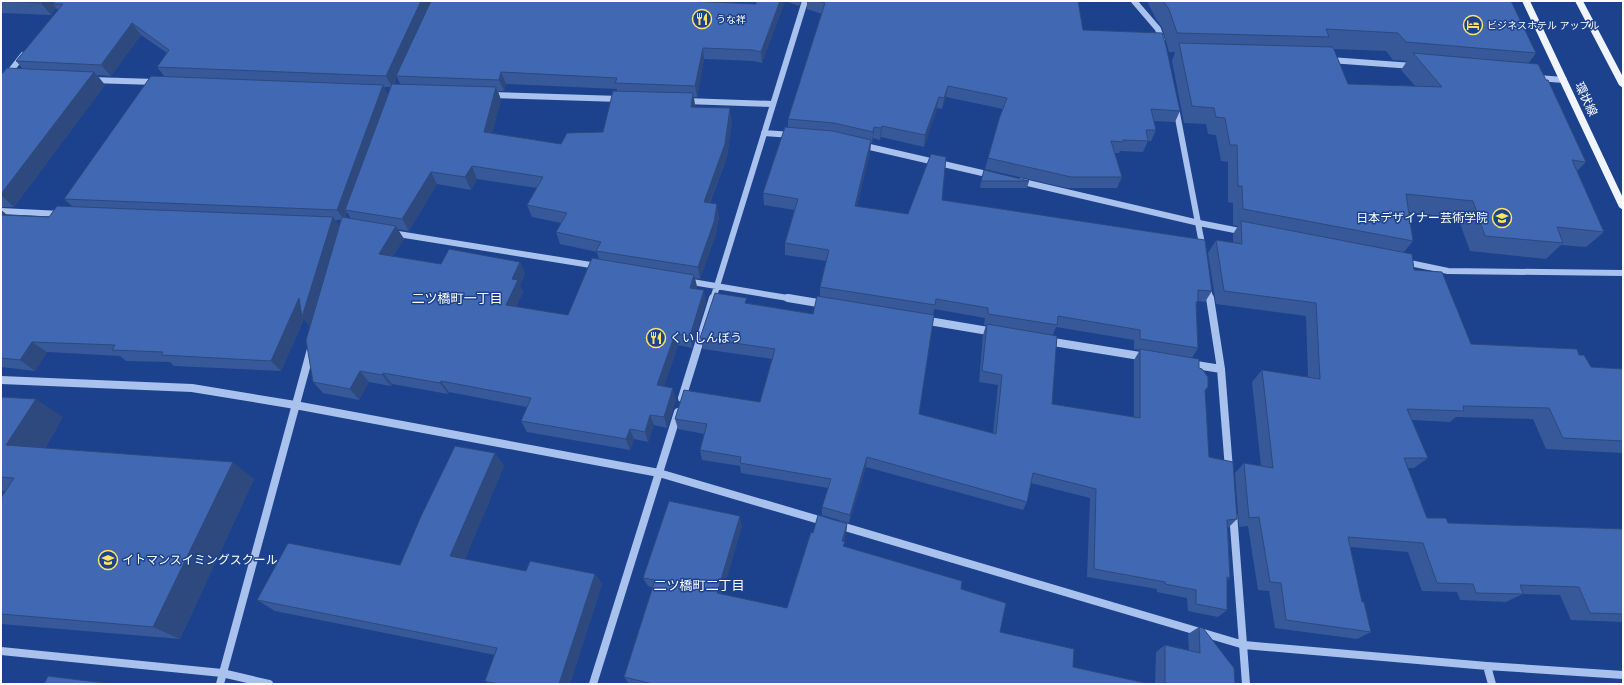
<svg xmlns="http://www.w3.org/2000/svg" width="1624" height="685" viewBox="0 0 1624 685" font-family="Lato,'Noto Sans JP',sans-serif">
<rect width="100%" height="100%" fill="#1c418d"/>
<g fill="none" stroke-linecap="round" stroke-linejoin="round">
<path stroke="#a9c1ed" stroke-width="6" d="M1134 1 1158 29 1162 41
M1330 60 1413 66
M1537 78 1564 80
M91 80 155 82
M1 83 23 55
M491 95 620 99
M685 101 773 104
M1176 108 1203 249
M764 133 792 135
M861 145 991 175
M1019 181 1199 223 1245 232
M1 211 61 214
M392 233 597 266
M1405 262 1448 271 1623 273
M686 281 794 299
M1208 287 1210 299
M713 299 805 1"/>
<path stroke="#a9c1ed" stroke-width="8" d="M788 298 824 304
M1210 298 1221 369 1229 469
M923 320 994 332
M1047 341 1146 357
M1190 364 1221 369
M1 380 192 388 295 405 659 473 826 522
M682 398 713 298
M1233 513 1246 684
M838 525 1244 645 1487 666 1623 675
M1 651 222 673 269 684
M1487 666 1492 684
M220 684 311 349
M593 684 678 412"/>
<path fill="#eff4ff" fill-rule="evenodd" d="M1522 1H1530L1623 198V210L1619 207Z
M1575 1H1583L1623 77V88L1619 85Z"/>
</g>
<path fill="#37599a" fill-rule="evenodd" d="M1 1 756 4V1H785L762 63 753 61 704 59 697 97H694L695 107 732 121 727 157 710 203 719 216 716 234 700 279 695 278 697 287 696 289 706 302 692 348 678 345 664 386 676 399 667 428 654 425 648 442 634 439 630 450 527 432 521 421 527 407 449 392 448 394 392 384 391 386 369 382 359 400 323 393 313 382 310 326 304 319 281 371 174 366 170 362 126 361 120 356 47 352 35 371 1 367V210L7 215 49 217 73 207 64 199 164 76 157 67 167 53 141 35 111 76 97 75 105 85 14 207H1V75L23 69 16 61 58 10 56 8 51 15 1 13ZM397 77 400 84H394ZM506 84 617 89V91L603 132 561 144 492 133 501 100 498 91H504ZM384 87H390L388 95ZM477 179 537 188 527 205 532 217 561 223 556 232 560 244 597 252 599 259 568 315 516 307 523 292 520 285 525 274 520 262 441 264 393 256 404 239 397 229 409 231 437 184 471 190ZM347 212 351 219 345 218ZM335 220H341L339 226Z
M785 1H801L799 6Z
M807 1H1078L1083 30 1180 111 1175 122 1154 121 1156 130 1151 141H1148L1143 152 1120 151 1119 153H1115L1122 177 1117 188H1067L985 169 988 158 1003 109 946 97 942 109 937 108 924 147 881 137 880 140 873 138 872 143H871L870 152 857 206 908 214 942 200 1212 291 1205 302 1198 301 1196 305 1198 348 1192 358 1199 368 1205 390 1209 457 1237 519 1228 528 1230 578 1227 580V610L1218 617 1188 611 1187 598 1157 592V589L1087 577 1090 498 1031 483 1027 502 1023 510 866 467 849 523 822 515V507L828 488 741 473 740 466 702 460 700 450 704 434 678 429 675 419 760 402 772 359 703 349 700 338 747 303 813 314 820 297V287L826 261 785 255V243L794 210 764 205 763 193 788 128V119L822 14 807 9ZM934 309 985 318 984 325H986L983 335 979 382 998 385 993 434 919 414ZM1056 327 1134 340V349L1140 350 1134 360V417L1052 404 1053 335Z
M1147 1H1511L1536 53 1529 63 1586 162 1577 171 1604 232 1586 247 1561 245 1546 259 1470 251 1458 218 1409 212 1413 241 1404 252 1414 270 1471 344 1579 355 1591 367 1623 369V453L1546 449 1533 419 1456 417 1450 422 1412 420 1428 458 1414 468H1408L1427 518 1448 523 1623 529V622L1571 620 1560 595 1523 594 1506 602 1460 600 1457 592 1422 591 1408 552 1350 547 1362 602 1371 632 1357 639 1275 628 1269 591 1258 590 1248 526 1239 527 1235 473 1244 463 1261 466 1252 382 1262 370 1308 377 1306 316 1216 304 1208 253 1216 240 1233 243V234L1238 226 1233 225V203L1228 202V162L1221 161 1216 135 1208 134 1206 124 1184 123 1172 61 1175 52H1169L1162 27 1156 19ZM1333 49 1386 51 1393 60 1407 61 1401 70 1415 86 1348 84Z
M981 181H1029L1027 188H980Z
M1 397 63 417 45 448 254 479 180 639 1 624V498L5 491H1Z
M495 453 504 466 465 559 526 571 595 574 602 584 570 684H489L485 681 495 655 275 611 257 600 400 565Z
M847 524 846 533 844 541V546L961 589 1000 632 1073 667 1150 684H629L624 677 653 588 648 586 643 578 742 526 722 594 787 608 813 533Z
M1199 627 1235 684H1155L1156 652 1165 645 1189 651 1188 634Z"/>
<path fill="#2d497d" d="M43 1H62L53 4 56 8 51 15 41 3Z
M421 1H431L396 76 397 77 392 87 386 76Z
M780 1H785L762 63 761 52Z
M132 23 141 35 111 76 101 65Z
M703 48 704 59 697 97 695 86Z
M94 72 105 85 14 207 1 195V194Z
M501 72 506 84 504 91 499 80Z
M383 85 389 96 345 210 347 212 344 220 337 210Z
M948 86 946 97 942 109 944 98Z
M496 87 501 100 489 144 484 132Z
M693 93 695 106 692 119 691 107Z
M939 97 937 108 924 147 925 135Z
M730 108 732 121 727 157 705 214 704 202Z
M882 126 881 137 880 140 881 128Z
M874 127 873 138 872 143 873 132Z
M871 140 870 152 854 218 855 206Z
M472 166 477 179 471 190 465 177Z
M431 172 437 184 409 231 402 219Z
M717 204 719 216 716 234 700 279 698 267Z
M1 210 8 216 1 225Z
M333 217 341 229 312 328 304 319 281 371 271 361Z
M396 226 404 239 387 266 379 254Z
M520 262 525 274 520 285 523 292 511 317 506 305 512 279Z
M694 275 697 287 692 300 690 288Z
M704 290 706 302 692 348 690 336Z
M675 334 678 345 661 396 657 385Z
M32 342 47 352 35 371 20 360Z
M360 371 369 382 359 400 350 389Z
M383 373 392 384 391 386 382 375Z
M441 381 449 392 448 394 440 383Z
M673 388 676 399 667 428 664 417Z
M36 399 63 417 36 462 6 445Z
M650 415 654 425 648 442 645 432Z
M630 429 634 439 630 450 626 439Z
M495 453 504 466 462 567 450 556Z
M867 457 866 467 849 523 850 515Z
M233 462 254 479 180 639 153 627Z
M740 516 742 526 720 602 717 593Z
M847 524 846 533 841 550 842 541Z
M595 574 602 584 570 684H559Z"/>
<path fill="#4068b3" stroke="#2d497d" d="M1 1H43L41 3Z
M55 1H421L386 76 157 67 169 50 132 23 101 65 16 61 63 4H53Z
M431 1H685L756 4V1H780L761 52 752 50 703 48 695 86 615 83 617 78 501 72 499 80 396 76Z
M818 1H1078L1083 30 1162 33 1166 46 1180 111 1151 109 1156 130H1146L1148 141 1123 140V142L1111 141 1122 177H1071L988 158 999 119 1007 98 948 86 944 98 939 97 925 135 882 126 881 128 874 127 873 132 834 123 788 119 825 3Z
M1163 1H1511L1536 53 1406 42 1398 33 1326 29 1329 37 1177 33 1169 9Z
M1179 43 1333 47 1348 84 1442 87 1413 53 1538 64 1546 80H1548L1586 162 1572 160 1604 232 1557 227 1563 243 1485 236 1473 201 1406 194 1413 241 1243 209 1242 186H1238L1237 145H1230L1225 118 1216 117 1214 108 1192 106Z
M7 68 94 72 1 194V75Z
M151 76 383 85 337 210 64 199Z
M392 84 496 87 484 132 561 144 567 133 603 132 613 91 693 93 691 107 730 108 725 144 704 202 717 204 714 222 698 267 596 251 601 242 556 232 567 213 527 205 543 177 472 166 465 177 431 172 402 219 345 210Z
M785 127 833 131 871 140 855 206 908 214 931 154 946 157 942 200 1205 240 1212 291 1198 290V302H1196L1198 348 1140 339V330L1058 316 1057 325 988 314V308L936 299 935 305 820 287 829 250 785 243 798 199 763 193Z
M984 170 1029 181H981Z
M57 206 333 217 302 317 299 298 271 361 161 355 163 352 112 350 115 345 32 342 20 360 1 358V215L49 217Z
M342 217 396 226 379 254 441 264 449 249 520 262 512 279 518 280 506 305 568 315 592 258 694 275 690 288 704 290 690 336 675 334 657 385 673 388 664 417 650 415 645 432 630 429 626 439 521 421 531 398 441 381 440 383 383 373 382 375 360 371 350 389 313 382 306 340Z
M1241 221 1412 254 1414 270 1442 272 1471 344 1577 349 1579 355H1584L1591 367 1623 369V441L1563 438 1549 408 1463 406 1464 411 1407 409 1428 458H1404L1427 518H1446L1448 523 1623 529V614L1590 613 1579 587 1520 585 1523 594 1476 593 1473 584 1437 583 1423 543 1348 537 1362 602H1364L1371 632 1286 620 1281 583 1270 582 1259 517 1249 518 1244 463 1273 468 1262 370 1320 379 1316 303 1224 291 1216 240 1242 244Z
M715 293 747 298 745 303 813 314 817 296 934 315 919 414 996 434 1002 375 982 371 987 324 1057 336 1052 404 1140 418V349L1199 359V368L1202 369 1208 377V387L1205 390 1209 457 1233 462 1237 519 1227 520 1230 578 1227 577V610L1196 604V590L1165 584V582L1094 569 1096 489 1033 473 1027 502 867 457 850 515 822 507 831 479 740 463 741 457 700 450 707 424 675 419 684 390 760 402 775 349 700 338Z
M1 397 36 399 6 445 233 462 153 627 1 614V498L14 478 1 477Z
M455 446 495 453 450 556 526 571 530 561 595 574 559 684H499L485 681 497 648 257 600 288 543 400 565 422 514Z
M669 501 740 516 717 593 787 608 811 532 813 533 818 515 847 524 842 541 845 542 843 546 962 581 961 589 1006 603 1000 632 1074 649 1073 667 1150 684H653L624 677 655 580 643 578Z
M1199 627 1203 628 1234 668 1235 684H1165V645L1200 653Z
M48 676 112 684H44Z"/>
<defs>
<g id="restaurant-ring" transform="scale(1)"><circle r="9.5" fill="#1c418d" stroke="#fee267" stroke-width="1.5"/><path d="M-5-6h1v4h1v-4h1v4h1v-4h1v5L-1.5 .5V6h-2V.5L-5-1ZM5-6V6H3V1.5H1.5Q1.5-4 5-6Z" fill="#fee267"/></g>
<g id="hotel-ring" transform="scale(1)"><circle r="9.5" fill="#1c418d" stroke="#fee267" stroke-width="1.5"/><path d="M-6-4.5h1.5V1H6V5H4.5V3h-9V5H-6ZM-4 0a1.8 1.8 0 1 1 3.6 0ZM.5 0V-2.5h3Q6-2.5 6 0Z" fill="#fee267"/></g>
<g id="university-ring" transform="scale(1)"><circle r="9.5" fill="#1c418d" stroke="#fee267" stroke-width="1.5"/><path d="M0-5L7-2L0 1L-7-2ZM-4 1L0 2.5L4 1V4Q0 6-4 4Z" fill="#fee267"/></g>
</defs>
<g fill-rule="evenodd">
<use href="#restaurant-ring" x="702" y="19"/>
<use href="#hotel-ring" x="1473" y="25"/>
<use href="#university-ring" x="1502" y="218"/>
<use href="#restaurant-ring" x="656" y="338"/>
<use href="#university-ring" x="108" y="560"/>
</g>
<g text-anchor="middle" stroke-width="3" stroke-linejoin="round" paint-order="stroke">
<g font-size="10" fill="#fff" stroke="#1c418d" text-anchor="start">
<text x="716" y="23">うな祥</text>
<text x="1487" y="29">ビジネスホテル アップル</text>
</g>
<g font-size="12" fill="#fff" stroke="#1c418d">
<text transform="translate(1586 99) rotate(65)" y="4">環状線</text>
</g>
<g font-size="12" fill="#fff" stroke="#1c418d" text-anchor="start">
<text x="1488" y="222" text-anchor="end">日本デザイナー芸術学院</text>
<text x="670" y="342">くいしんぼう</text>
<text x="122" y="564">イトマンスイミングスクール</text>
</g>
<g font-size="13" fill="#fff" stroke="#1c418d">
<text x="457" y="303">二ツ橋町一丁目</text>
<text x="699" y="590">二ツ橋町二丁目</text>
</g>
</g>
<rect width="1624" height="685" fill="none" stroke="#ffffff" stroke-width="4"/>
</svg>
